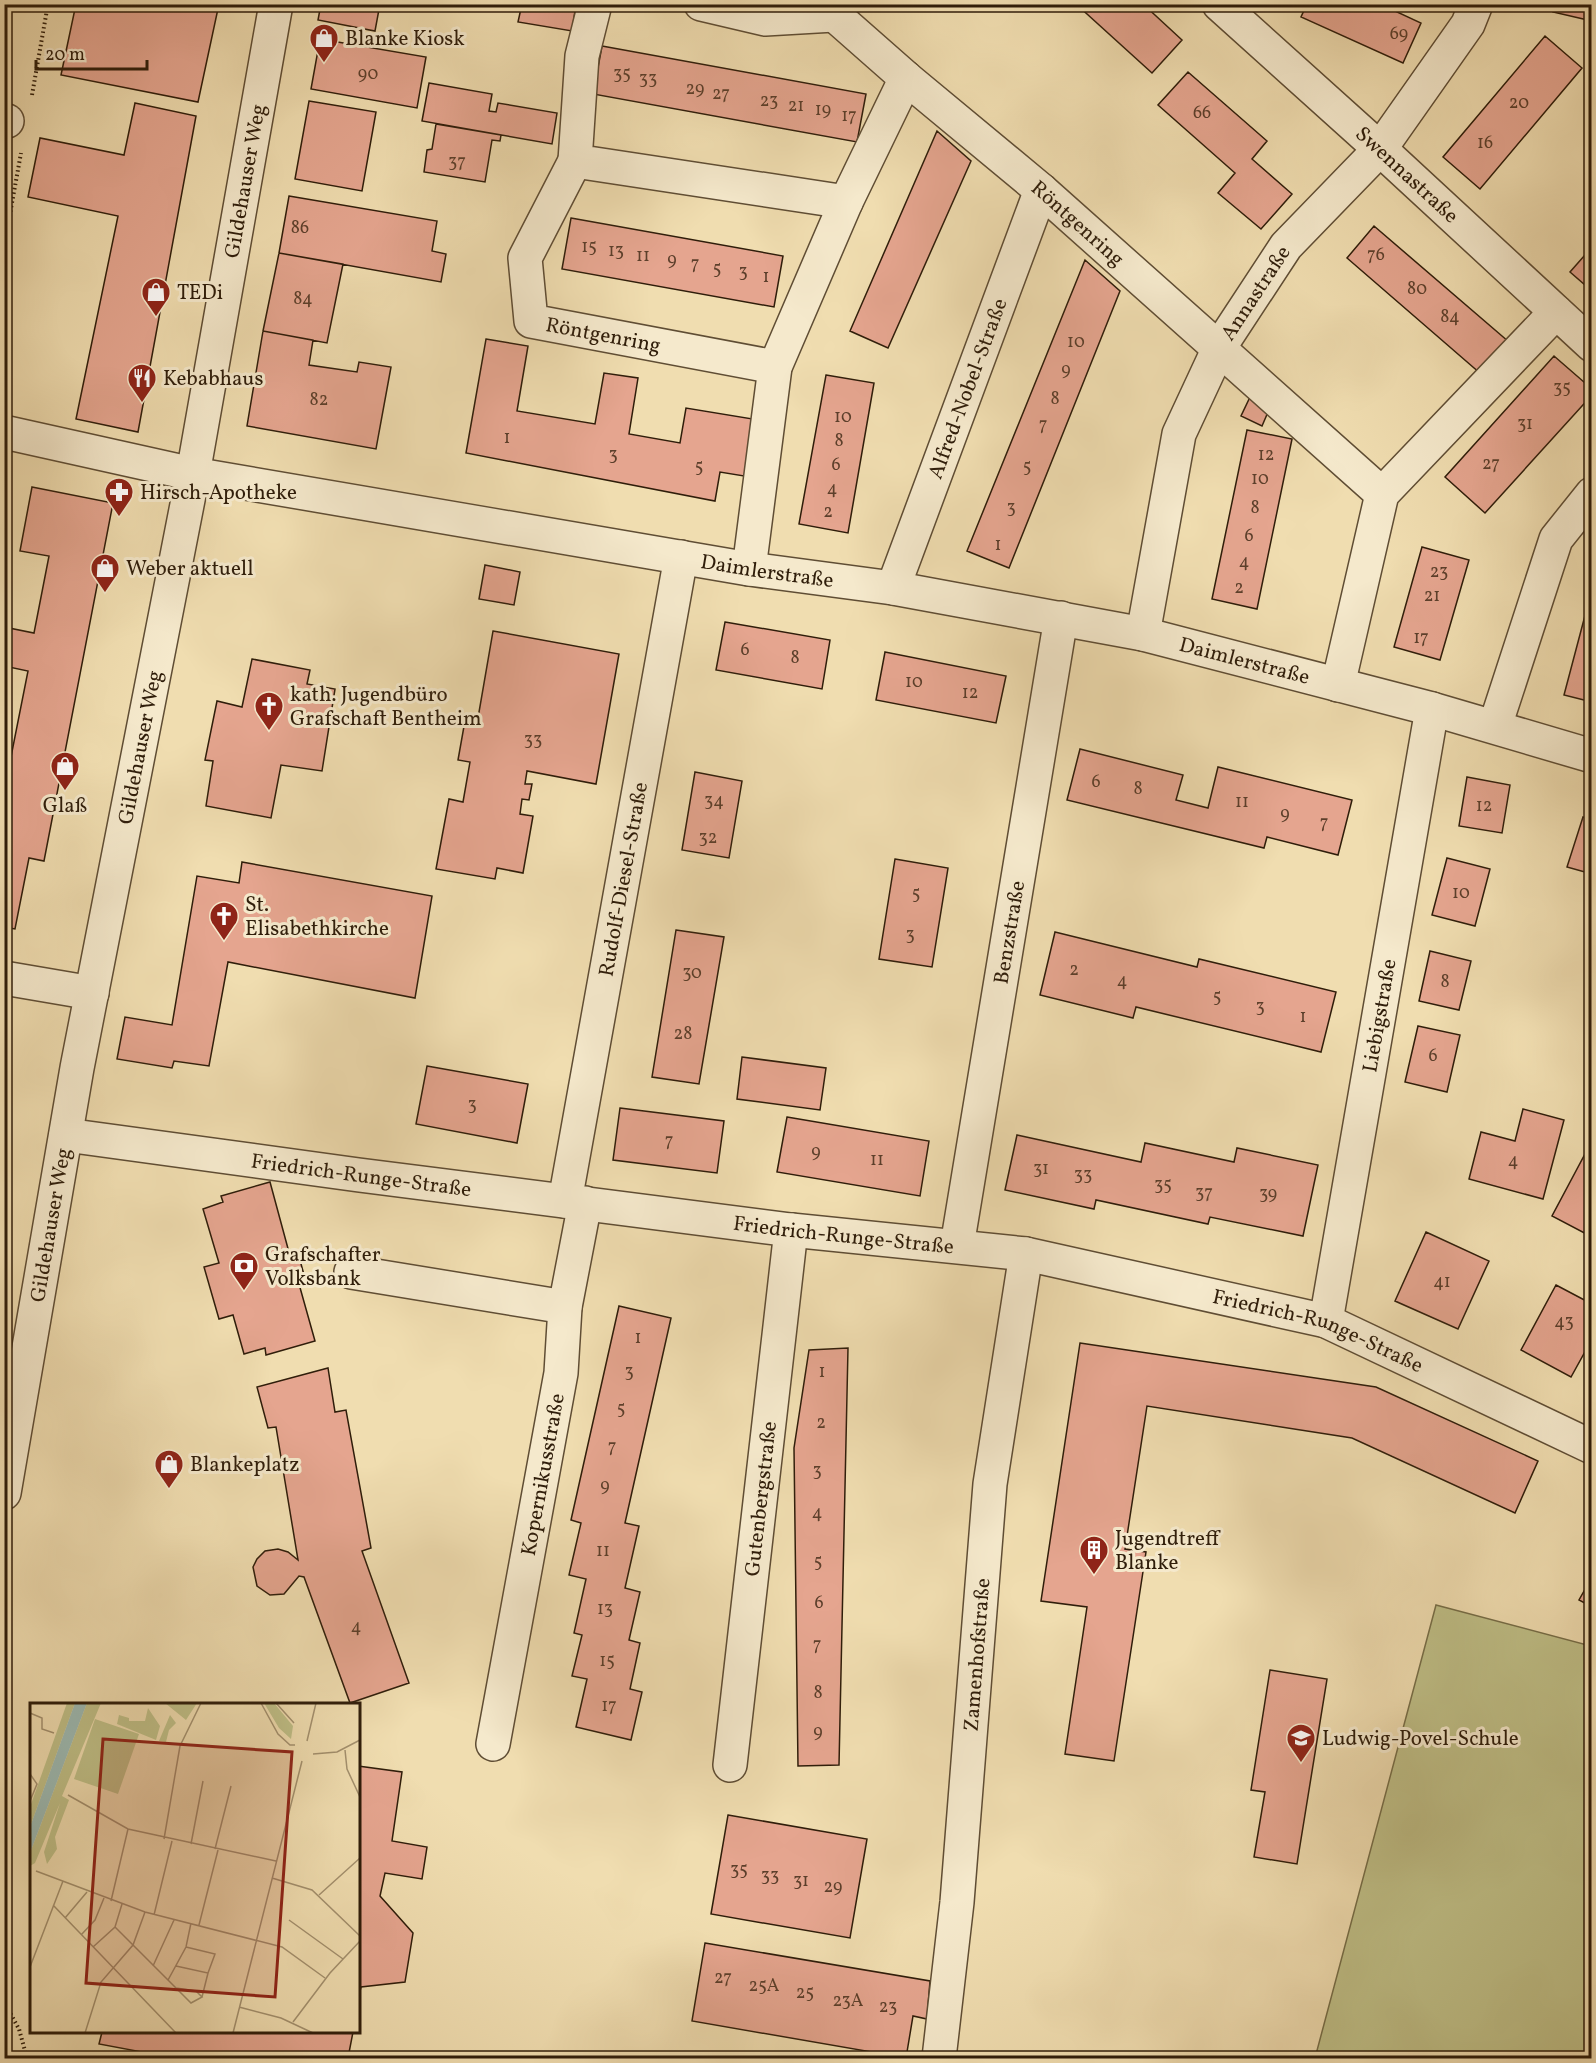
<svg xmlns="http://www.w3.org/2000/svg" width="1596" height="2063" viewBox="0 0 1596 2063" font-family="Vollkorn,serif">
<rect width="100%" height="100%" fill="#f0ddb0"/>
<filter id="stains"><feTurbulence type="fractalNoise" baseFrequency=".00333" numOctaves="4"/><feColorMatrix values="0 0 0 0 .2 0 0 0 0 .09 0 0 0 0 .02 0 0 0 .5 -.17"/></filter>
<radialGradient id="worn" r=".72"><stop offset=".6" stop-color="#630" stop-opacity="0"/><stop offset="1" stop-color="#630" stop-opacity=".3"/></radialGradient>
<path fill="#bfbf87" stroke="#776e48" stroke-width="1.5" d="M1436 1605 1591 1646V2058H1315Z"/>
<path fill="#e5a58f" stroke="#2f1d0a" stroke-width="1.5" d="M76 4H219L198 102 61 75Z
M321 4H380L375 31 318 20Z
M522 4H576L572 31 518 22Z
M1076 4H1143L1182 40 1152 73Z
M1307 4H1380L1421 23 1403 63 1301 17Z
M1555 4H1592V21L1553 12Z
M1545 36 1582 68 1480 189 1443 157Z
M320 39 426 57 417 108 311 89Z
M602 46 866 94 857 142 593 94Z
M1188 72 1267 141 1252 159 1292 194 1261 229 1218 193 1235 173 1158 105Z
M429 83 492 94 489 111 496 112 498 103 557 113 552 144 422 121Z
M309 101 376 112 362 191 295 179Z
M135 103 196 116 138 432 76 419 118 216 28 197 40 138 124 155Z
M436 124 501 135 500 141 492 140 485 182 424 172 427 150 432 149Z
M937 131 971 161 888 348 850 331Z
M289 196 437 221 432 251 446 254 441 282 279 253Z
M571 218 783 256 774 307 562 269Z
M1374 226 1509 342 1481 374 1347 258Z
M1592 247V291L1570 272Z
M279 253 343 264 327 343 263 331Z
M1085 260 1120 291 1009 568 967 551Z
M263 331 313 340 309 365 357 372 359 362 391 367 376 449 247 426Z
M486 339 528 346 517 411 595 424 604 373 638 378 629 434 680 443 686 408 759 420 750 477 720 472 715 501 466 453Z
M1554 356 1592 389V395L1485 513 1445 477Z
M826 375 874 383 848 533 799 524Z
M1251 395 1271 405 1262 426 1241 416Z
M1247 430 1292 439 1257 609 1212 599Z
M32 487 113 503 44 861 29 858 15 929 4 927V792L28 671 4 666V627L34 633 49 556 20 551Z
M1422 547 1469 560 1440 660 1394 647Z
M485 565 520 572 514 605 479 599Z
M1592 589V702L1564 695Z
M725 622 830 640 822 689 716 670Z
M493 631 619 654 596 784 527 771 525 784H532L529 800 522 799 520 814 533 816 523 873 497 868 495 879 436 869 449 799 463 802 470 762 458 760 466 715 478 718Z
M885 652 1006 676 996 723 876 700Z
M252 659 310 670 307 684 335 689 322 771 281 765 271 818 206 806 213 761 205 760 217 701 242 707Z
M1080 749 1183 775 1176 800 1208 808 1218 767 1352 800 1338 855 1267 837 1264 848 1067 800Z
M695 772 742 781 729 858 682 850Z
M1467 777 1510 785 1502 833 1459 826Z
M1583 817 1592 820V874L1567 867Z
M1447 858 1490 869 1475 926 1432 915Z
M895 859 948 868 932 967 879 959Z
M242 862 432 896 415 998 228 962 209 1066 174 1061 172 1068 117 1059 125 1017 172 1025 197 876 239 883Z
M676 930 724 937 699 1084 652 1077Z
M1055 932 1197 967 1199 959 1336 992 1321 1052 1136 1007 1133 1018 1040 995Z
M1430 951 1471 961 1459 1010 1419 1001Z
M1418 1026 1460 1035 1447 1092 1405 1082Z
M742 1057 826 1068 820 1110 737 1099Z
M427 1066 528 1084 517 1143 416 1124Z
M620 1108 724 1121 717 1173 613 1160Z
M1523 1109 1564 1120 1543 1199 1469 1179 1481 1132 1515 1141Z
M787 1117 929 1141 920 1196 777 1172Z
M1017 1135 1141 1162 1145 1143 1234 1162 1237 1148 1318 1165 1303 1236 1210 1217 1208 1224 1096 1200 1094 1209 1005 1190Z
M1585 1154 1592 1157V1237L1552 1216Z
M270 1182 290 1256 298 1253 306 1282 299 1284 315 1341 266 1355 265 1348 244 1354 233 1315 219 1319 204 1267 219 1263 203 1209 223 1202 221 1196Z
M1426 1232 1489 1261 1458 1329 1395 1301Z
M1556 1285 1592 1304V1339L1571 1377 1521 1350Z
M619 1306 671 1318 625 1523 639 1526 625 1588 640 1592 629 1640 640 1643 630 1689 642 1692 631 1740 576 1727 587 1679 572 1676 582 1635 574 1633 586 1579 569 1575 581 1523 571 1520Z
M1080 1343 1376 1387 1538 1461 1515 1513 1352 1438 1147 1406 1125 1549 1146 1552 1114 1761 1065 1754 1087 1607 1041 1601Z
M848 1348 839 1765 798 1766 794 1448 809 1350Z
M328 1368 335 1412 346 1410 371 1548 362 1551 409 1683 350 1703 304 1577 299 1576 284 1594 270 1595 257 1586 253 1567 257 1559 265 1551 278 1549 288 1552 298 1560 276 1427 268 1428 257 1387Z
M1592 1577V1607L1579 1600Z
M1270 1670 1327 1679 1297 1864 1254 1857 1265 1792 1251 1790Z
M358 1766 402 1772 392 1841 427 1847 422 1879 385 1873 380 1896 413 1933 405 1982 361 1987 358 1999Z
M728 1815 867 1839 850 1938 711 1914Z
M705 1943 930 1981 927 2019 913 2016 906 2058 692 2021Z
M102 2032H353L348 2058H153V2054L99 2044Z"/>
<g fill="none" stroke-linecap="round" stroke-linejoin="round">
<g stroke="#5f4d34" stroke-width="36">
<g id="minor">
<path d="M595 4 582 56 575 161 846 202"/>
<path d="M701 4 765 19 834 15"/>
<path d="M822 4 906 78"/>
<path id="s1" d="M1219 4 1380 149 1592 345"/>
<path d="M4 121H7"/>
<path id="s2" d="M575 161 525 258 531 321 775 367"/>
<path id="s3" d="M4 432 193 474 749 569 893 588 1143 634 1432 709 1592 756"/>
<path id="s4" d="M749 569 775 367 846 202 906 78 1041 190 1382 494"/>
<path id="s5" d="M893 588 1041 190"/>
<path id="s6" d="M1143 634 1179 434 1219 348 1286 246 1380 149 1468 24 1476 4"/>
<path d="M1338 685 1382 494 1556 312"/>
<path d="M1495 726 1556 539 1592 494"/>
<path d="M4 978 92 993"/>
<path id="s7" d="M66 1135 359 1175 791 1230 1026 1254 1326 1321 1592 1447"/>
<path id="s8" d="M565 1201 681 557"/>
<path id="s9" d="M957 1246 1061 618"/>
<path d="M351 1272 565 1307"/>
<path id="s10" d="M1326 1321 1432 709"/>
<path id="s11" d="M4 1493 77 1068 193 474 276 4"/>
<path id="s12" d="M493 1744 561 1373 565 1307 585 1203"/>
<path id="s13" d="M730 1765 791 1230"/>
<path id="s14" d="M939 2058 957 1902 990 1484 1026 1254"/>
</g>
</g>
<path stroke="#2f1d0a" stroke-width="4" stroke-dasharray="1.5 3" stroke-linecap="butt" d="M32 95 48 4
M4 247 21 153
M4 2002 19 2029 27 2058"/>
<use href="#minor" stroke="#f5e9cc" stroke-width="33"/>
</g>
<defs>
<g id="shop-pin" transform="scale(1.5)"><path d="M0 17L-7.5 6A9.5 9.5 0 1 1 7.5 6Z" fill="#8f2418" stroke="#f5e9cc"/><path d="M-5-2.5h2.3a2.7 3.5 0 0 1 5.4 0H5L5.5 6h-11ZM-1.5-2.5h3a1.5 2.3 0 0 0-3 0Z" fill="#fff"/></g>
<g id="restaurant-pin" transform="scale(1.5)"><path d="M0 17L-7.5 6A9.5 9.5 0 1 1 7.5 6Z" fill="#8f2418" stroke="#f5e9cc"/><path d="M-5-6h1v4h1v-4h1v4h1v-4h1v5L-1.5 .5V6h-2V.5L-5-1ZM5-6V6H3V1.5H1.5Q1.5-4 5-6Z" fill="#fff"/></g>
<g id="pharmacy-pin" transform="scale(1.5)"><path d="M0 17L-7.5 6A9.5 9.5 0 1 1 7.5 6Z" fill="#8f2418" stroke="#f5e9cc"/><path d="M-2-6h4v4h4v4h-4v4h-4v-4h-4v-4h4Z" fill="#fff"/></g>
<g id="church-pin" transform="scale(1.5)"><path d="M0 17L-7.5 6A9.5 9.5 0 1 1 7.5 6Z" fill="#8f2418" stroke="#f5e9cc"/><path d="M-1.2-6h2.4v3.5h3.3v2.4h-3.3V6h-2.4V-.1h-3.3v-2.4h3.3Z" fill="#fff"/></g>
<g id="bank-pin" transform="scale(1.5)"><path d="M0 17L-7.5 6A9.5 9.5 0 1 1 7.5 6Z" fill="#8f2418" stroke="#f5e9cc"/><path d="M-6-4H6V4H-6ZM0-2.3a2.3 2.3 0 1 0 0 4.6a2.3 2.3 0 1 0 0-4.6Z" fill="#fff"/></g>
<g id="building-pin" transform="scale(1.5)"><path d="M0 17L-7.5 6A9.5 9.5 0 1 1 7.5 6Z" fill="#8f2418" stroke="#f5e9cc"/><path d="M-4-6H4V6H1V3H-1V6H-4ZM-2.5-4.3h1.7v1.8h-1.7ZM.8-4.3h1.7v1.8H.8ZM-2.5-1h1.7V.8h-1.7ZM.8-1h1.7V.8H.8Z" fill="#fff"/></g>
<g id="school-pin" transform="scale(1.5)"><path d="M0 17L-7.5 6A9.5 9.5 0 1 1 7.5 6Z" fill="#8f2418" stroke="#f5e9cc"/><path d="M0-5L7-2L0 1L-7-2ZM-4 1L0 2.5L4 1V4Q0 6-4 4Z" fill="#fff"/></g>
</defs>
<g fill-rule="evenodd">
<use href="#shop-pin" x="324" y="38"/>
<use href="#shop-pin" x="156" y="292"/>
<use href="#restaurant-pin" x="142" y="378"/>
<use href="#pharmacy-pin" x="119" y="492"/>
<use href="#shop-pin" x="105" y="568"/>
<use href="#church-pin" x="269" y="706"/>
<use href="#shop-pin" x="65" y="766"/>
<use href="#church-pin" x="224" y="916"/>
<use href="#bank-pin" x="244" y="1266"/>
<use href="#shop-pin" x="169" y="1464"/>
<use href="#building-pin" x="1094" y="1550"/>
<use href="#school-pin" x="1301" y="1738"/>
</g>
<g text-anchor="middle" stroke-width="6" stroke-linejoin="round" paint-order="stroke">
<g font-size="18" fill="#5c3f2b">
<text x="1399" y="39">69</text>
<text x="368" y="79">90</text>
<text x="622" y="79">35</text>
<text x="648" y="84">33</text>
<text x="695" y="94">29</text>
<text x="721" y="99">27</text>
<text x="769" y="106">23</text>
<text x="1519" y="108">20</text>
<text x="796" y="111">21</text>
<text x="823" y="115">19</text>
<text x="1202" y="118">66</text>
<text x="849" y="121">17</text>
<text x="1485" y="148">16</text>
<text x="457" y="167">37</text>
<text x="300" y="233">86</text>
<text x="589" y="252">15</text>
<text x="616" y="256">13</text>
<text x="1376" y="260">76</text>
<text x="643" y="261">11</text>
<text x="672" y="265">9</text>
<text x="695" y="269">7</text>
<text x="717" y="274">5</text>
<text x="743" y="277">3</text>
<text x="766" y="282">1</text>
<text x="1417" y="294">80</text>
<text x="303" y="304">84</text>
<text x="1450" y="322">84</text>
<text x="1076" y="347">10</text>
<text x="1066" y="375">9</text>
<text x="1562" y="393">35</text>
<text x="1055" y="404">8</text>
<text x="319" y="405">82</text>
<text x="843" y="422">10</text>
<text x="1525" y="429">31</text>
<text x="1043" y="430">7</text>
<text x="507" y="443">1</text>
<text x="839" y="446">8</text>
<text x="613" y="460">3</text>
<text x="1266" y="460">12</text>
<text x="1491" y="469">27</text>
<text x="836" y="470">6</text>
<text x="699" y="472">5</text>
<text x="1027" y="472">5</text>
<text x="1260" y="484">10</text>
<text x="832" y="494">4</text>
<text x="1011" y="513">3</text>
<text x="1255" y="513">8</text>
<text x="828" y="517">2</text>
<text x="1249" y="541">6</text>
<text x="998" y="550">1</text>
<text x="1244" y="567">4</text>
<text x="1439" y="577">23</text>
<text x="1239" y="593">2</text>
<text x="1432" y="601">21</text>
<text x="1421" y="643">17</text>
<text x="745" y="655">6</text>
<text x="795" y="663">8</text>
<text x="914" y="687">10</text>
<text x="970" y="698">12</text>
<text x="533" y="745">33</text>
<text x="1096" y="787">6</text>
<text x="1138" y="794">8</text>
<text x="714" y="806">34</text>
<text x="1242" y="807">11</text>
<text x="1484" y="811">12</text>
<text x="1285" y="819">9</text>
<text x="1324" y="828">7</text>
<text x="708" y="843">32</text>
<text x="1461" y="898">10</text>
<text x="916" y="899">5</text>
<text x="910" y="940">3</text>
<text x="1074" y="975">2</text>
<text x="692" y="978">30</text>
<text x="1122" y="986">4</text>
<text x="1445" y="987">8</text>
<text x="1217" y="1002">5</text>
<text x="1260" y="1012">3</text>
<text x="1303" y="1022">1</text>
<text x="683" y="1039">28</text>
<text x="1433" y="1061">6</text>
<text x="472" y="1110">3</text>
<text x="669" y="1146">7</text>
<text x="816" y="1157">9</text>
<text x="877" y="1165">11</text>
<text x="1513" y="1166">4</text>
<text x="1041" y="1174">31</text>
<text x="1083" y="1180">33</text>
<text x="1163" y="1190">35</text>
<text x="1204" y="1198">37</text>
<text x="1268" y="1199">39</text>
<text x="1442" y="1287">41</text>
<text x="1564" y="1327">43</text>
<text x="638" y="1343">1</text>
<text x="629" y="1377">3</text>
<text x="822" y="1377">1</text>
<text x="621" y="1414">5</text>
<text x="821" y="1428">2</text>
<text x="612" y="1452">7</text>
<text x="817" y="1476">3</text>
<text x="605" y="1491">9</text>
<text x="817" y="1518">4</text>
<text x="603" y="1556">11</text>
<text x="818" y="1567">5</text>
<text x="819" y="1608">6</text>
<text x="605" y="1614">13</text>
<text x="356" y="1632">4</text>
<text x="817" y="1650">7</text>
<text x="607" y="1666">15</text>
<text x="818" y="1698">8</text>
<text x="609" y="1711">17</text>
<text x="818" y="1737">9</text>
<text x="739" y="1875">35</text>
<text x="770" y="1881">33</text>
<text x="801" y="1886">31</text>
<text x="833" y="1892">29</text>
<text x="723" y="1983">27</text>
<text x="764" y="1991">25A</text>
<text x="805" y="1998">25</text>
<text x="848" y="2006">23A</text>
<text x="888" y="2012">23</text>
</g>
<g font-size="21" fill="#2f1d0a" stroke="#f5e9cc" text-anchor="start">
<text x="345" y="45">Blanke Kiosk</text>
<text x="177" y="299">TEDi</text>
<text x="163" y="385">Kebabhaus</text>
<text x="140" y="499">Hirsch-Apotheke</text>
<text x="126" y="575">Weber aktuell</text>
<text x="290" y="701">kath. Jugendbüro<tspan x="290" dy="24">Grafschaft Bentheim</tspan></text>
<text x="65" y="812" text-anchor="middle">Glaß</text>
<text x="245" y="911">St.<tspan x="245" dy="24">Elisabethkirche</tspan></text>
<text x="265" y="1261">Grafschafter<tspan x="265" dy="24">Volksbank</tspan></text>
<text x="190" y="1471">Blankeplatz</text>
<text x="1115" y="1545">Jugendtreff<tspan x="1115" dy="24">Blanke</tspan></text>
<text x="1322" y="1745">Ludwig-Povel-Schule</text>
</g>
<g font-size="21" fill="#2f1d0a" stroke="#f5e9cc">
<text dy="7" stroke="none"><textPath href="#s1" startOffset="254">Swennastraße</textPath></text>
<text dy="7" stroke="none"><textPath href="#s11" startOffset="1334">Gildehauser Weg</textPath></text>
<text dy="7" stroke="none"><textPath href="#s4" startOffset="746">Röntgenring</textPath></text>
<text dy="7" stroke="none"><textPath href="#s6" startOffset="364">Annastraße</textPath></text>
<text dy="7" stroke="none"><textPath href="#s2" startOffset="246">Röntgenring</textPath></text>
<text dy="7" stroke="none"><textPath href="#s5" startOffset="213">Alfred-Nobel-Straße</textPath></text>
<text dy="7" stroke="none"><textPath href="#s3" startOffset="776">Daimlerstraße</textPath></text>
<text dy="7" stroke="none"><textPath href="#s3" startOffset="1262">Daimlerstraße</textPath></text>
<text dy="7" stroke="none"><textPath href="#s11" startOffset="758">Gildehauser Weg</textPath></text>
<text dy="7" stroke="none"><textPath href="#s8" startOffset="327">Rudolf-Diesel-Straße</textPath></text>
<text dy="7" stroke="none"><textPath href="#s9" startOffset="318">Benzstraße</textPath></text>
<text dy="7" stroke="none"><textPath href="#s10" startOffset="310">Liebigstraße</textPath></text>
<text dy="7" stroke="none"><textPath href="#s7" startOffset="298">Friedrich-Runge-Straße</textPath></text>
<text dy="7" stroke="none"><textPath href="#s11" startOffset="272">Gildehauser Weg</textPath></text>
<text dy="7" stroke="none"><textPath href="#s7" startOffset="784">Friedrich-Runge-Straße</textPath></text>
<text dy="7" stroke="none"><textPath href="#s7" startOffset="1270">Friedrich-Runge-Straße</textPath></text>
<text dy="7" stroke="none"><textPath href="#s12" startOffset="274">Kopernikusstraße</textPath></text>
<text dy="7" stroke="none"><textPath href="#s13" startOffset="268">Gutenbergstraße</textPath></text>
<text dy="7" stroke="none"><textPath href="#s14" startOffset="405">Zamenhofstraße</textPath></text>
</g>
</g>
<g transform="translate(30 1703)">
<rect width="330" height="330" fill="#f0ddb0"/>
<path d="M37 0H45L0 124V104ZM57 0H71L32 93 39 97 25 134 27 146 17 161 14 149 30 100 5 160 0 163V150ZM135 0H167L156 17ZM234 0H244L263 23 261 36 249 25ZM118 5 130 23 126 37 87 21 89 12 99 15V18H115ZM140 12 146 20 139 27 136 39 129 38ZM65 16 109 31 88 91 44 76Z" fill="#bfbf87"/>
<path d="M45 0H57L0 150V124Z" fill="#9cbab3"/>
<path fill="none" stroke="#a3906e" stroke-width="1.5" d="M231 0 248 31 260 42H265M246 0 264 20M0 10 12 15V26L24 30M277 38 286 0M315 47 317 66 330 94M283 51 307 49 330 37M0 71 7 81 0 98M38 92 98 126 246 158M134 136 150 43 171 0M161 141 173 78M185 146 201 83M6 168 115 209 252 244 295 275M242 175 282 187 330 233M289 192 330 155M81 198 98 126M23 202 146 330M124 212 142 138M35 215 57 189M259 217 313 256M169 222 188 147M85 224 138 277 156 244 161 220M51 232 65 217 74 195M63 244 85 224 92 201M156 244 185 251 178 270M123 263 144 217M146 263 178 270 172 294M0 264 33 178M138 277 161 300 172 294 166 288 146 285M209 304 251 315 283 330M263 319 300 270 330 238M55 330 71 279 103 242 115 209M203 330 272 58"/>
<path fill="#8f2418" fill-opacity="0.15" stroke="#8f2418" stroke-width="3" d="M73 36 262 49 245 294 56 280Z"/>
<rect width="330" height="330" fill="none" stroke="#2f1d0a" stroke-width="3"/>
</g>
<rect width="1596" height="2063" fill="none" stroke="#f0ddb0" stroke-width="24"/>
<rect x="6" y="6" width="1584" height="2051" fill="none" stroke="#2f1d0a" stroke-width="3"/>
<rect x="12" y="12" width="1572" height="2039" fill="none" stroke="#2f1d0a" stroke-width="1.5"/>
<path d="M36 60v9h111v-9" fill="none" stroke="#2f1d0a" stroke-width="3"/>
<text x="45" y="60" font-size="18" fill="#2f1d0a" stroke="#f5e9cc" stroke-width="4.5" paint-order="stroke">20 m</text>
<rect width="100%" height="100%" filter="url(#stains)"/>
<rect width="100%" height="100%" fill="url(#worn)"/>
</svg>
